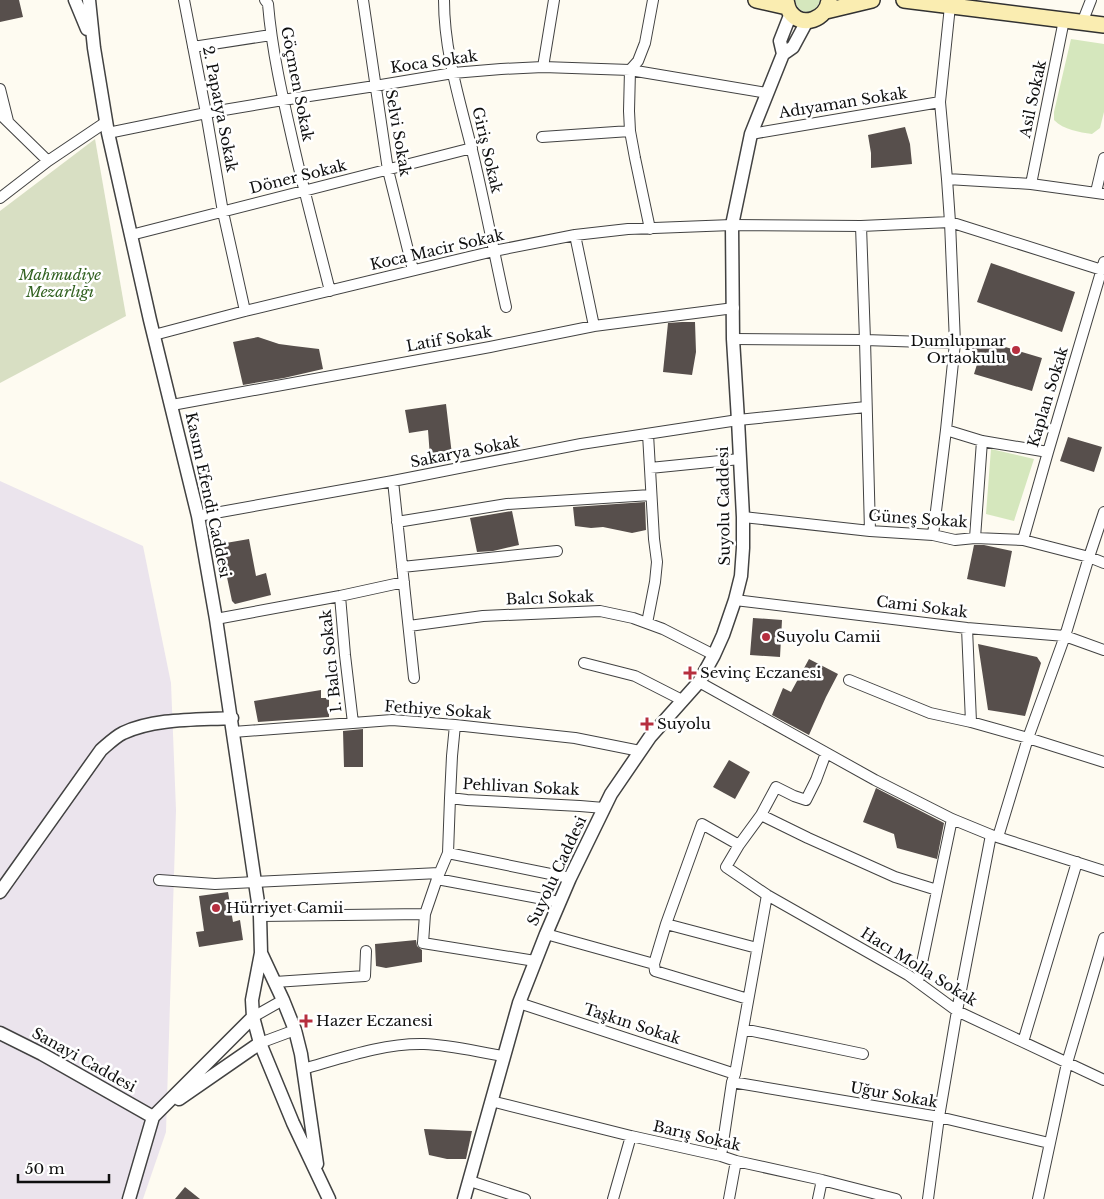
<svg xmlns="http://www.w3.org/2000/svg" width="1104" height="1199" viewBox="0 0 1104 1199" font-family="'Libre Baskerville',serif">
<rect width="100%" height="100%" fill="#fefbf1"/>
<path fill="#ebe4ed" d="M0 481 143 546 171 683 176 810 166 1132 143 1199H0Z"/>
<path fill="#d5e7bd" d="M795 0H820C816 16 798 16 795 0Z
M1071 39 1104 44V112L1100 128 1092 134C1079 132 1064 130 1054 120V112Z
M991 449 1034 459 1014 521 986 514Z"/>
<path fill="#d8dfc3" d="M95 139 126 316 0 383V211Z"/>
<path fill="#574f4c" d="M0 0H19L23 17 0 22Z
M905 127 910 144 912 164 871 168V153L868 135Z
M991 263 1075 292 1062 332 977 302Z
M682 322H695L696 352 692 375 663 372 668 323Z
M258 337 279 344 294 346 319 349 323 369 284 378 243 385 233 342Z
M975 338 1042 358 1032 391 974 374 979 358 970 356Z
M446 404 452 455 430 457 428 430 409 433 405 410Z
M1068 437 1102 447 1094 472 1060 461Z
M645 502 646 530 632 533 603 527 591 528 575 526 573 507Z
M512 511 519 545 493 551 477 552 470 518Z
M249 539 256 576 266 573 271 595 235 604 232 601 220 544Z
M974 545H984L1012 551 1005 587 967 579Z
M753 618 782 620 780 657 750 655Z
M978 644 1037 657 1041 663 1025 716 988 710Z
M809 659 838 674 826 697 809 735 772 715 783 688 791 692Z
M321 690V698H329V717L258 722 254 701Z
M363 729V767H344L343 731Z
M729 760 750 772 735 799 713 787Z
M876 788 944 823 937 859 897 848 894 834 863 822Z
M228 892 233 922 240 920 243 940 199 947 196 932 204 931 199 896Z
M416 940 417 946 422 950V962L386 968 376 966 375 944Z
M424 1129 472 1131 466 1159H447L429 1155Z
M185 1187 200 1199H175Z"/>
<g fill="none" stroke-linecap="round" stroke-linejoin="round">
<g stroke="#424242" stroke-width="12">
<path id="minor" d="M184 0 206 113 223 212 245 311
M265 0 268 4C272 52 283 99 294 147 305 195 318 243 330 291
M363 0 388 170 413 270
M444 0C444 50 459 98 471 146 484 199 494 253 506 307
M1082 23 1091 0
M193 47 271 35
M543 67 554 0
M0 89 8 121
M0 114 48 161
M108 133 206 113 283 100 375 86 453 73 501 69 543 67 630 70 767 93
M751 134 940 102
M542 137 630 131
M947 179 1031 184 1104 194
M1031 184 1064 20
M1096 192 1104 158
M0 198 48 161 106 122
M861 226 865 340 870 531
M650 229 635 158 630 131 629 111 630 70 638 61 645 43 653 0
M131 235 472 148
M575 235 594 326
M154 335 245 311 494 251 575 235 628 229 732 225 861 226 950 222 1102 270
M733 339 865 340 955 343
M172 405 490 347 594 326 734 308
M946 430 982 441 1048 452
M650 468 740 459
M393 481 414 678
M198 516 393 481 581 444 738 420 866 407
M743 517 870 531 933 535 955 540 975 538 1023 540 1089 557 1104 563
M397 522 507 504 651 495
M933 535 946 430 955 343 950 222 947 179 940 102 950 6
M975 538 982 441
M1023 540 1048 452 1104 262
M402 567 557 551
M340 596 345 655 353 723
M735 600 967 628 1065 636 1104 650
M216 619 340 596 404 582
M647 623 655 582 657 562 654 539 648 434
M409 626 483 616 600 611 633 618 663 629 714 655
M967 628 971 722
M584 663 635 676 682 700
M849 680 930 713 971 722 1028 738 1104 762
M699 682 875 780 952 819 991 835 1104 871
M455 725 452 756 450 798 467 800 580 806 604 808
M233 732 392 720 455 725 575 738 640 751
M826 753 816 780 806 800 794 796 776 787 761 815 739 845 726 867 767 895 908 975 957 1011 1104 1080
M761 815 808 838 895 877 937 890
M998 837 1028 738 1065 636 1089 557 1104 512
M739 845 702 824 666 924 654 964 655 971 748 999
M448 853 570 878
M437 879 559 902
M159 880 215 884 439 873
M425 914 437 879 448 853 450 798
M260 916 425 914 423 943 535 961
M666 924 757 948
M546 934 654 964
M275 982 365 976 366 951
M918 982 952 819
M519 1003 735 1074
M253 1017 283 1000
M743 1029 863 1054
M1023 1042 1077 862
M260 1043 295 1030
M303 1069C342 1058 383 1043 424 1044 451 1045 478 1052 504 1056
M732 1082 939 1117 1049 1143
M491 1101 631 1136 721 1156 736 1161 822 1180 896 1199
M721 1156 732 1082 735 1074 767 895
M470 1181 525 1199
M613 1199 631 1136
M729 1199 736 1161
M818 1199 822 1180
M928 1199 939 1117 957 1011 991 835
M1038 1199 1067 1063 1104 938"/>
</g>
<g stroke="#424242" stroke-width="15">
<path id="tertiary" d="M75 0 87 29
M89 0 94 48 108 133 150 320 198 516 216 619 260 916 261 953 252 1000 253 1017 260 1043 293 1123 329 1199
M783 54 780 41 791 13
M783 54 793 47 807 21
M0 892 101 750C108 744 115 737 123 733 155 718 197 720 232 718
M261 953 283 1000 295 1030 301 1054 317 1164
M0 1033 42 1054 153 1117
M179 1099 260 1043
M129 1199 153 1117 253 1017
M464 1199 519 1003 546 934 570 878 611 794 650 737 699 682 714 655 723 635 735 600 741 576 743 548V517L738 420 733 339 732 225 751 134 783 54"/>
</g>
<g stroke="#313131" stroke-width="18">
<path id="secondary" d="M756 0 787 7
M786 0C787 4 787 8 790 12 802 29 827 19 829 0
M904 0 1104 25
M826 11 872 0"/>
</g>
<use href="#minor" stroke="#fff" stroke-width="10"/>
<use href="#tertiary" stroke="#fff" stroke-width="12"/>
<use href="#secondary" stroke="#faedb1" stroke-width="15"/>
</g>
<g fill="#b62f3f" stroke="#fff" stroke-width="2">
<circle cx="1016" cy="350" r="5"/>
<circle cx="766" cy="637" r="5"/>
<path d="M687.5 665.5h5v5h5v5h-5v5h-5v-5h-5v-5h5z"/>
<path d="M644.5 716.5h5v5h5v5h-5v5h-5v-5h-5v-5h5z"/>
<circle cx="216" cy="908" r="5"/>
<path d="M303.5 1013.5h5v5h5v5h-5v5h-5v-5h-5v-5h5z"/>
</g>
<g text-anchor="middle" stroke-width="5" stroke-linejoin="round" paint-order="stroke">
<g font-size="15" fill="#0f0f0f" stroke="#fff">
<text transform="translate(434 62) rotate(-8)" y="5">Koca Sokak</text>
<text transform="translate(297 84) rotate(79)" y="5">Göçmen Sokak</text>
<text transform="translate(1033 99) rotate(-78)" y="5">Asil Sokak</text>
<text transform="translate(843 103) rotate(-9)" y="5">Adıyaman Sokak</text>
<text transform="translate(220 109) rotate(79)" y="5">2. Papatya Sokak</text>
<text transform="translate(398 133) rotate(80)" y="5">Selvi Sokak</text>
<text transform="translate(487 150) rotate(77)" y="5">Giriş Sokak</text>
<text transform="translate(298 177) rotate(-14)" y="5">Döner Sokak</text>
<text transform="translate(437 250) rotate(-13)" y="5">Koca Macir Sokak</text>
<text transform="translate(449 339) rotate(-10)" y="5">Latif Sokak</text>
<text transform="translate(1048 397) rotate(-73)" y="5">Kaplan Sokak</text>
<text transform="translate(465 452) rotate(-11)" y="5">Sakarya Sokak</text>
<text transform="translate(208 495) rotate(78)" y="5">Kasım Efendi Caddesi</text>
<text transform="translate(724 506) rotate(-91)" y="5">Suyolu Caddesi</text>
<text transform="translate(918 519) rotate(4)" y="5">Güneş Sokak</text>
<text transform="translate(550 598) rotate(-2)" y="5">Balcı Sokak</text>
<text transform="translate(922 607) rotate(7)" y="5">Cami Sokak</text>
<text transform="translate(331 661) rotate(-96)" y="5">1. Balcı Sokak</text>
<text transform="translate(438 710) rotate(4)" y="5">Fethiye Sokak</text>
<text transform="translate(521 787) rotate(3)" y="5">Pehlivan Sokak</text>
<text transform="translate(557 871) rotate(-65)" y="5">Suyolu Caddesi</text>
<text transform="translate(919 967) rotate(32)" y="5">Hacı Molla Sokak</text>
<text transform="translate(632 1024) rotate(18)" y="5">Taşkın Sokak</text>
<text transform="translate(84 1060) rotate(29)" y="5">Sanayi Caddesi</text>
<text transform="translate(894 1095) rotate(10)" y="5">Uğur Sokak</text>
<text transform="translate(697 1136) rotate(13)" y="5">Barış Sokak</text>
</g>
<g font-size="15" font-style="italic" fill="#346323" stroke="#fff">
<text x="60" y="280">Mahmudiye<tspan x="60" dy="17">Mezarlığı</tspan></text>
</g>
<g font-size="15" fill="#0f0f0f" stroke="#fff" text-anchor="start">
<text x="1006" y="346" text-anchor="end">Dumlupınar<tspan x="1006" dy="17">Ortaokulu</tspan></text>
<text x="776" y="642">Suyolu Camii</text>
<text x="700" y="678">Sevinç Eczanesi</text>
<text x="657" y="729">Suyolu</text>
<text x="226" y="913">Hürriyet Camii</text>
<text x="316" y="1026">Hazer Eczanesi</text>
</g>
</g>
<path d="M18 1174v8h91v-8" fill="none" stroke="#0f0f0f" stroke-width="2.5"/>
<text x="25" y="1174" font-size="15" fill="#0f0f0f" stroke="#ffffff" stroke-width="4" paint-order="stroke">50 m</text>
</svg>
